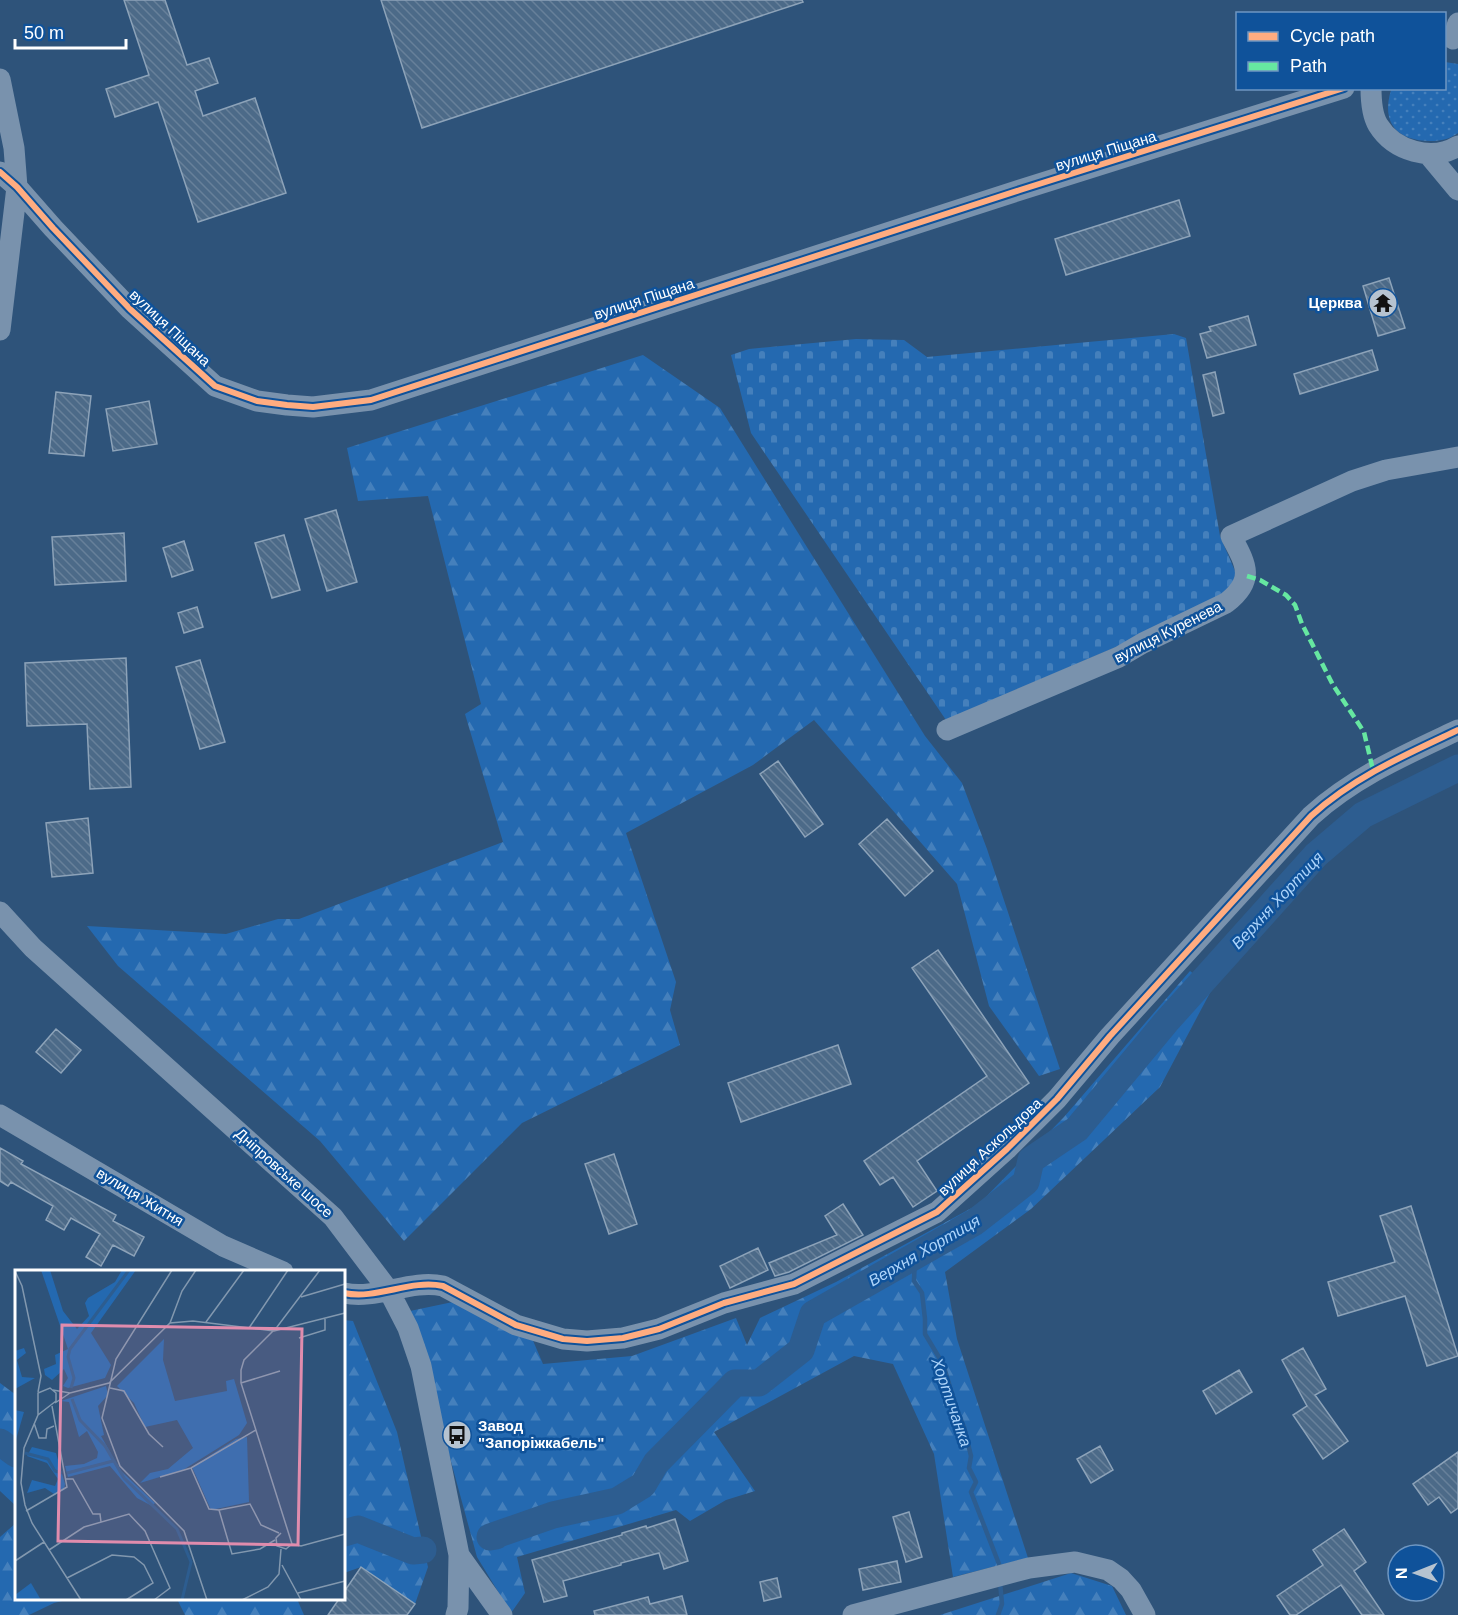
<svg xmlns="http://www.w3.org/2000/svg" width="1458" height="1615" viewBox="0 0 1458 1615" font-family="Arial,sans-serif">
<defs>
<pattern id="green-dots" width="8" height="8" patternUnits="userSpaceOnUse" patternTransform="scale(1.5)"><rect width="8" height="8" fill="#2469b0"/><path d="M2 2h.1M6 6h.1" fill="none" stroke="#4580bc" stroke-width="1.8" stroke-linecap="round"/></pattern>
<pattern id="forest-firs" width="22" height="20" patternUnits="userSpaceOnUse" patternTransform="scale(1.5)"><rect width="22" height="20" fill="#2469b0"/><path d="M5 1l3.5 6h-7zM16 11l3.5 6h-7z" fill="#4580bc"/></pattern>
<pattern id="cemetery-stones" width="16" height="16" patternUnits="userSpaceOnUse" patternTransform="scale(1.5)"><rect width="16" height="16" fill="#2469b0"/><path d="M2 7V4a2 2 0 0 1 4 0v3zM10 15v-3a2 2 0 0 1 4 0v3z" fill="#4580bc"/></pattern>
<pattern id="building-back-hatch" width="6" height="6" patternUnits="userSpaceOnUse" patternTransform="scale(1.5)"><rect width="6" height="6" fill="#4c6a88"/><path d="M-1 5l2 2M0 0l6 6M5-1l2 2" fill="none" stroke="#67809a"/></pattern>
</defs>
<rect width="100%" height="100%" fill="#2e537a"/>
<path fill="url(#green-dots)" d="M1445 62 1458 64V133C1450 139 1441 141 1431 141 1397 141 1381 123 1391 90L1444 88Z"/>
<path fill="url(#forest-firs)" d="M643 355 720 408 925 736 962 783 987 849 1060 1069 1039 1076 989 1006 957 884 814 720 753 765 626 833 676 982 670 1010 680 1045 522 1123 404 1241 320 1141 118 966 87 926 226 934 278 919H299L503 842 465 714 481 704 428 496 358 501 347 448Z
M1190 971 1212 989 1160 1087 1031 1209 945 1272 957 1339 1028 1558 953 1577 934 1454 893 1364 854 1356 714 1432 755 1491 726 1500 690 1521 676 1510 517 1557 525 1593 511 1613 477 1557 410 1311 467 1299 528 1329 543 1364 632 1356 736 1318 747 1345 760 1318 836 1282 979 1204 1064 1117Z
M344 1320 353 1321 397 1432 428 1567 415 1604 361 1567 344 1573Z
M0 1383 16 1395V1506L0 1491Z
M16 1523V1598L70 1599 54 1603 29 1615H0V1537Z
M1071 1573 1112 1586 1126 1615H940Z
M177 1599H297L304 1615H185Z"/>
<path fill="url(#cemetery-stones)" d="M1174 334 1186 338 1220 536 1238 578 1232 589 1116 647 946 720 751 433 731 355 749 349 856 339 904 340 927 357Z"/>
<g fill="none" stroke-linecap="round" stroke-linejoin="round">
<path stroke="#2d5d90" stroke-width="4.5" d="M915 1257 914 1281 922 1293 925 1319V1334L943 1364 957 1410 964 1427 971 1456 969 1468 976 1482 971 1492 999 1564 1000 1571
M998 1615 1002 1604 1000 1582"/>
<path stroke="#2d5d90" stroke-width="27" d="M0 1442 16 1454
M344 1533 358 1529 413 1551 423 1550
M496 1536 490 1537 553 1515 617 1501 643 1485 656 1463 735 1383H759L801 1350 813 1314 975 1222 1026 1182 1031 1160 1077 1129 1166 1022 1316 855 1363 815 1458 768"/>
</g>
<path fill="url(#building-back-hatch)" stroke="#8da3b9" stroke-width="1.5" d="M124 0H165L187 65 209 58 218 83 195 91 203 116 255 98 286 193 198 222 158 102 115 117 106 89 149 75Z
M381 0H802L803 2 422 128Z
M1179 200 1190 236 1066 275 1055 239Z
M1389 278 1405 328 1378 336 1363 286Z
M1248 316 1256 345 1207 358 1200 334 1211 331 1209 327Z
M1372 350 1378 370 1300 394 1294 374Z
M1215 372 1224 413 1213 416 1203 375Z
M56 392 91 396 84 456 49 453Z
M149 401 157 444 113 451 106 409Z
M336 510 357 582 327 591 305 519Z
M124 533 126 581 55 585 52 537Z
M284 535 300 590 272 598 255 543Z
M184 541 193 570 172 577 163 548Z
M197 607 203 627 184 633 178 613Z
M126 658 131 787 90 789 87 724 27 726 25 663Z
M200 660 225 742 200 749 176 667Z
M778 761 823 824 805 837 760 774Z
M88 818 93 873 52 877 46 823Z
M887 819 933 871 905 896 859 844Z
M938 950 1029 1083 917 1161 937 1191 913 1207 893 1177 880 1185 864 1161 987 1076 912 968Z
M56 1029 81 1050 61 1073 36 1052Z
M838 1045 851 1084 741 1122 728 1083Z
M0 1148 23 1161 21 1164 116 1215 113 1221 144 1237 134 1256 113 1245 101 1266 86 1257 100 1234 71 1218 64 1230 46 1220 53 1206 11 1182 8 1186 0 1181Z
M614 1154 637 1224 609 1234 585 1164Z
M843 1204 863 1235 789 1272 775 1276 769 1263 837 1235 825 1216Z
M1411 1206 1458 1356 1427 1366 1405 1296 1338 1316 1328 1282 1395 1262 1380 1216Z
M758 1248 768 1270 730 1288 720 1266Z
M1303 1348 1326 1389 1315 1395 1348 1441 1323 1459 1293 1415 1307 1406 1282 1360Z
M1239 1370 1252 1392 1216 1414 1203 1391Z
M1100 1446 1113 1470 1091 1483 1077 1459Z
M1458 1452V1508L1451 1513 1439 1497 1428 1505 1413 1484Z
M909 1512 922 1557 906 1562 893 1517Z
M675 1519 688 1561 664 1569 659 1553 621 1563V1565L563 1581 567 1596 544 1602 532 1560 622 1535V1533L646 1526 647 1528Z
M1344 1529 1366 1562 1354 1571 1384 1615H1362L1341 1585 1296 1615H1290L1277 1596 1323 1565 1313 1550Z
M897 1561 901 1582 863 1590 859 1569Z
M361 1567 415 1604 407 1615H328L339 1599H344V1592Z
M777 1578 781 1597 764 1601 760 1582Z
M682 1596 687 1615H595L594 1611 648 1597 650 1604Z"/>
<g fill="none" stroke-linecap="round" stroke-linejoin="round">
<path stroke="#7992ad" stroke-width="21" d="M1453 39 1458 23
M0 79 14 148 17 187 0 330
M1371 88C1371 100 1372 115 1378 125 1394 151 1432 162 1458 146
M1428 154 1458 190
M0 172 17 187 53 228 130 309 215 386 257 401 287 405 313 407 371 400 1020 190 1344 88
M947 730 1119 657 1143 643 1226 603C1256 580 1246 564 1231 536L1352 481 1386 470 1458 457
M0 912 33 948 333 1217 389 1291 408 1328 421 1366 459 1555 458 1608 456 1615
M0 1115 223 1246 283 1272
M344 1293C377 1300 410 1279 443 1286L516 1325 563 1339 587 1341 623 1338 659 1329 724 1303 794 1284 937 1212 1007 1149 1057 1099 1110 1036 1311 816C1354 777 1405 755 1458 730
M459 1555 502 1615
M853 1615 1029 1568 1075 1562 1108 1570 1121 1579 1131 1590 1145 1615"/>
<path stroke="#66e7a1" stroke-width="4.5" stroke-dasharray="9 4.5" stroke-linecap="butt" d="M1247 576 1260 580 1286 595 1295 605 1302 624 1333 685 1364 732 1373 770"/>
<g stroke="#0f529a" stroke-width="10">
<path id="cycleway" d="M0 172 17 187 53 228 130 309 215 386 257 401 287 405 313 407 371 400 1020 190 1344 88
M344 1293C377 1300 410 1279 443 1286L516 1325 563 1339 587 1341 623 1338 659 1329 724 1303 794 1284 937 1212 1007 1149 1057 1099 1110 1036 1311 816C1354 777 1405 755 1458 730"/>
</g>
<use href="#cycleway" stroke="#ffac80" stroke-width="6"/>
</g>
<defs>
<g id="temple-disc" transform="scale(1.5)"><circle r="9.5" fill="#b6c3d0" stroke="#0f529a"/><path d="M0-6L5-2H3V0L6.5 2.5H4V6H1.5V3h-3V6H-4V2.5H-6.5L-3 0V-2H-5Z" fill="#111"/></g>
<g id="bus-disc" transform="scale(1.5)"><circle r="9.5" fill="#b6c3d0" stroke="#0f529a"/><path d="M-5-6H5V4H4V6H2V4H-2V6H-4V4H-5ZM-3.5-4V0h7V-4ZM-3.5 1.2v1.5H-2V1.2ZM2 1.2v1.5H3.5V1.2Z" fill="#111"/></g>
</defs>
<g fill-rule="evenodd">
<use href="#temple-disc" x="1383" y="303"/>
<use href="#bus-disc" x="457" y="1435"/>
</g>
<g text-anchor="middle" stroke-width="5" stroke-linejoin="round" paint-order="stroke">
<g font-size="15" fill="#fff" stroke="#0f529a">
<text transform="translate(1106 151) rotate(-17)" y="5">вулиця Піщана</text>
<text transform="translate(644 299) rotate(-18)" y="5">вулиця Піщана</text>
<text transform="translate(170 328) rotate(43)" y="5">вулиця Піщана</text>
<text transform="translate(1168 632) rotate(-27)" y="5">вулиця Куренева</text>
<text transform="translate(990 1147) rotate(-43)" y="5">вулиця Аскольдова</text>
<text transform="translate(284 1173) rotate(42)" y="5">Дніпровське шосе</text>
<text transform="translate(140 1197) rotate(31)" y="5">вулиця Житня</text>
</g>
<g font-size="15" font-weight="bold" fill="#fff" stroke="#0f529a" text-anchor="end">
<text x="1362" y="308">Церква</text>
<text x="478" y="1431" text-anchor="start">Завод<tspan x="478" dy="17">"Запоріжкабель"</tspan></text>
</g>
<g font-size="16" font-style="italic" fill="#aed5fb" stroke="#0f529a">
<text transform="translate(1277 900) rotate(-47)" y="6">Верхня Хортиця</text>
<text transform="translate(924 1250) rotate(-30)" y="6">Верхня Хортиця</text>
<text transform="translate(952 1402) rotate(71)" y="6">Хортичанка</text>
</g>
</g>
<g transform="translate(15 1270)">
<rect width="330" height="330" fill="#2e537a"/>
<path d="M16 313 26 330H0V325Z" fill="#2469b0"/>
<path d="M26 0H35L48 41 62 59 74 46 70 33 73 28 100 12 107 0H121L76 63 96 95 90 108 53 118 48 116 53 108 49 99 37 110 30 105 29 99 41 94 40 85 53 79ZM149 69 148 90 160 131 212 121 211 111 219 109 232 153 224 165 168 200 125 213 135 203 153 199 178 178 162 150 130 157 119 133 102 116ZM9 78 11 83 2 90 7 107 20 108 0 119V81ZM91 116 93 125 83 136 89 165 86 166 106 201 140 233 137 236 122 228 95 196 53 207 50 196 69 194 82 188 83 182 72 161 64 167 54 132 46 131ZM0 140 9 142 0 173ZM17 177 41 183 50 214 49 220 39 224 30 218 12 223 17 210 40 216 43 209 32 193 12 186Z" fill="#2469b0"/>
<path d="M232 167 234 232 196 240 177 197 221 169Z" fill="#2469b0"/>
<path fill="none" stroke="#2d5d90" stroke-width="3" d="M56 118 59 108 53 87 55 79 114 0M57 129 65 150 90 176 109 208 162 259 176 292 167 330M10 183 33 189 40 201 47 203M52 203 98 191"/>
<path fill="none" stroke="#8298af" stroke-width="1.5" d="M157 0 101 89 87 148 105 196 169 261 192 330M0 1 7 16 26 106 23 122M286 27 330 14M191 52 229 0M155 53 167 21 181 0M234 58 273 0M284 68 310 60V49M226 113 265 101M95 118 109 121 134 164 148 177M38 120 55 123 94 113 155 53 178 51 259 61 330 43M40 133 55 123M23 145V123L35 118 41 123V131L23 145 9 178 6 213 10 235 17 253 66 330M19 153 24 168H31L32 159 39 156M176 198 194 239 204 240 217 284 245 279 260 270M145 207 176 198 241 160M51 209H58L78 244H85L86 252M204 240 235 234 246 255 264 263M11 241 52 217 37 136M266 263 261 268 262 276 271 279 277 274M277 274 226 113V100L229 90 262 57 305 0M277 274 286 276 330 264M34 280 69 257 114 244 130 261 155 318 139 330M0 291 29 272M267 295 286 330M52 308 97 285 119 287 129 295 138 313 111 330M283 323 330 311M227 330 253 317 264 304 266 279"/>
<path fill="#e08cad" fill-opacity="0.15" stroke="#e08cad" stroke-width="3" d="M47 55 287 59 283 275 43 271Z"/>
<rect width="330" height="330" fill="none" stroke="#fff" stroke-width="3"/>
</g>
<rect x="1236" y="12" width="210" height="78" fill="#0f529a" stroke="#6f97c2" stroke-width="1.5"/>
<rect x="1248" y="32" width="30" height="9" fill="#ffac80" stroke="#6f97c2" stroke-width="1.5"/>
<text x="1290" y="42" font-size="18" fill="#ffffff">Cycle path</text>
<rect x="1248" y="62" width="30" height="9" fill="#66e7a1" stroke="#6f97c2" stroke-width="1.5"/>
<text x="1290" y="72" font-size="18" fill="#ffffff">Path</text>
<g transform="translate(1416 1573) rotate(269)"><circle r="28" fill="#0f529a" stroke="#6f97c2" stroke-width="1.5"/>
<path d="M0-4.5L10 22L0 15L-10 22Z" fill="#b6c3d0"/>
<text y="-9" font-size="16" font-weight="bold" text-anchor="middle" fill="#ffffff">N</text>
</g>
<path d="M15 39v9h111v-9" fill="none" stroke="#ffffff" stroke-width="3"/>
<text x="24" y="39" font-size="18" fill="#ffffff" stroke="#0f529a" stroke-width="4.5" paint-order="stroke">50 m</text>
</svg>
